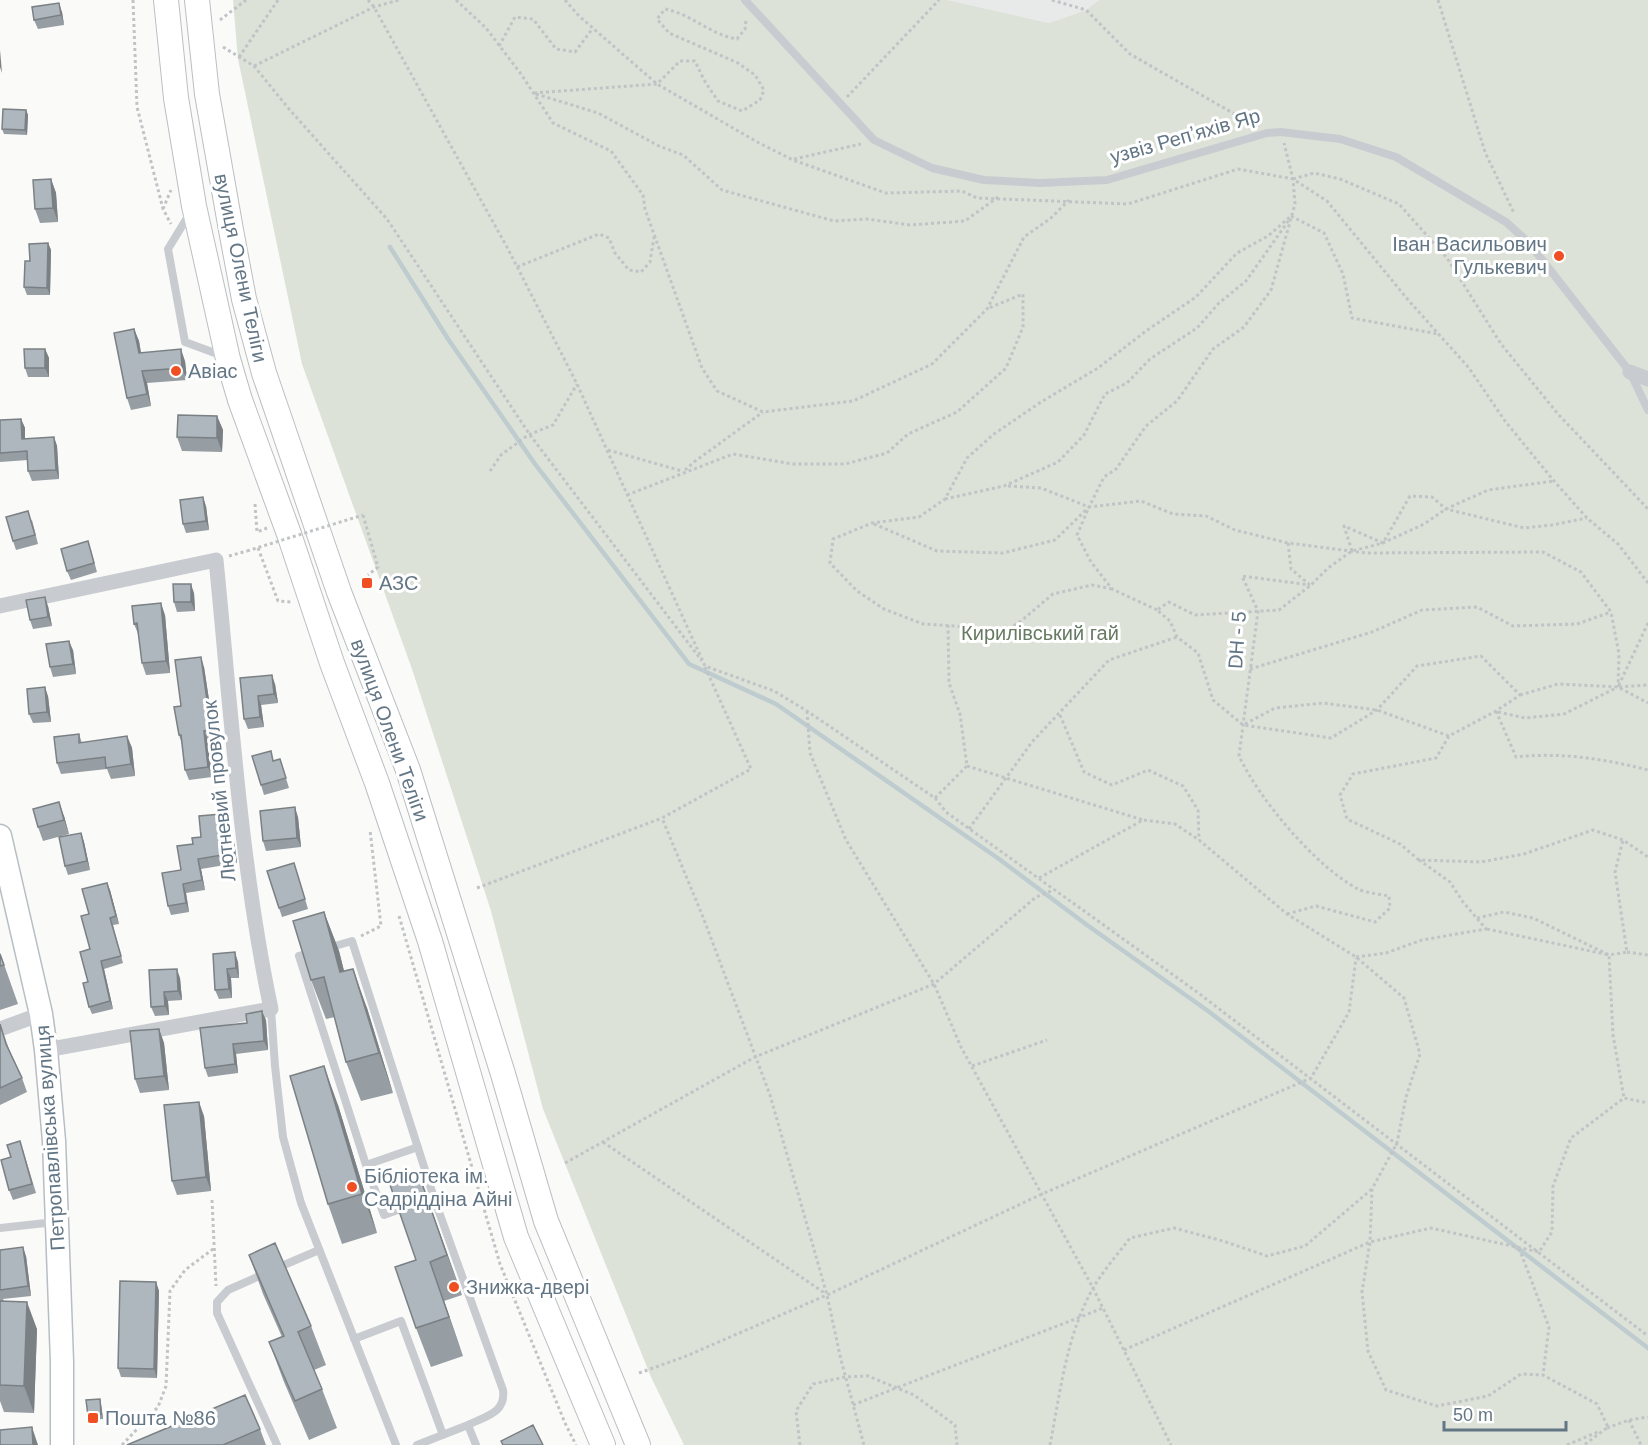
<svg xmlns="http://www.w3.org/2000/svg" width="1648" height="1445" viewBox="0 0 1648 1445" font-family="Arial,sans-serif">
<rect width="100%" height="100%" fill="#fafaf8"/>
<path fill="#e8e9e9" d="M948 0H1099L1086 10 1049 23Z"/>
<path fill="#dce2d8" d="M233 0H948L1049 23 1086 10 1099 0H1648V1445H684L651 1377 543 1109 491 911 412 669 302 364 238 59Z"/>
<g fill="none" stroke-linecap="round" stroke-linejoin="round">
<path stroke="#becbcf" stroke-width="4.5" d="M390 247 448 339 535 464 689 664 776 704 999 859 1087 925 1208 1011 1648 1348"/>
<g stroke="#b7bec3" stroke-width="25">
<path id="secondary" d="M0 836 41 1014 46 1050 54 1141 62 1362V1445"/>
</g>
<g stroke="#bbbfc3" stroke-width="26">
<path id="primary" d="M166 0 176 98 194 206 228 359 240 400 289 534 332 663 377 783 430 941 516 1237 603 1445
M197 0 207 94 231 230 244 299 264 373 339 592 408 770 503 1074 546 1221 638 1445"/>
</g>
<path stroke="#c1c4c6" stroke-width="3" stroke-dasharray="3 3" stroke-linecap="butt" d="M133 0 137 107 163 209 171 224
M368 0 374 7 508 249 577 384 705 666 774 691 807 711 935 798 946 812 1197 992 1648 1336
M456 0 486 28 521 74 553 123 611 151 643 195 645 209 702 368 717 391 763 412 853 401 932 364 987 309 1024 237 1051 218 1069 200
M565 0 579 16 657 84 759 143 793 160 886 193 962 191 977 198 1128 204 1238 169 1293 179 1327 201 1409 301 1469 368 1505 421 1554 481 1587 518 1618 544 1648 583
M1052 0 1086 10 1130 54 1252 124
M1438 0 1485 152 1514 213
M220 20 246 0
M499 46 515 17 533 19 556 49 575 52 593 28
M223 47 254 66 289 109 387 219 530 435 702 661
M239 57 278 0
M254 66 374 7 399 0
M534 93 657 84 680 61H695L704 80 718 101 742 111 760 100 764 90 755 75 738 63 669 33 657 19 665 9C691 14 711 35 737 39L745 29 746 20
M536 94 598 113 659 146 683 155 722 190 834 221 867 219 910 225 965 221 998 197
M847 97 939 0
M794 159 861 144
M1293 179 1314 173 1340 179 1399 204 1447 258 1501 344 1558 414 1648 509
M163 209 171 190
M1291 216 1324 233 1343 274 1352 318 1438 334
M517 267 599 234 609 238 615 253 629 270 641 272 650 262 654 237
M608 450 682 471
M685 470 694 462 763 412
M490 471 501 455 528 435 553 425 577 384
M1008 486 1041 488 1089 507
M627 495 733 454 793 464H845L887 453 908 434 957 412 1006 368 1023 327V294L989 308
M945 499 1004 486 1058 462 1084 435 1105 394 1127 383 1150 359 1197 328 1219 303 1246 281 1289 220
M255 504 257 532 267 528
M363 515 378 567 368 575
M874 524 937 551 1003 553 1055 540 1089 507 1104 477 1116 469 1146 426 1177 401 1213 349 1244 327 1271 290 1295 204 1293 179 1284 143
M1288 543 1291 569 1309 584
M258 548 278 601 292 602
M1352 551 1344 526 1383 543 1410 496 1432 497 1446 509 1524 528 1552 525 1587 518
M229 556 247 551
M1112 589 1092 585 1053 594 1021 621 999 635 970 627 923 624 884 609 857 591 830 563 833 539 872 523 919 517 945 499 967 458 994 434 1041 402 1098 368 1146 331 1196 297 1237 253 1268 236 1291 216
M1157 610 1112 589 1091 562 1077 535 1089 507 1141 501 1173 514 1206 516 1235 530 1288 543 1366 553 1543 552 1581 572 1611 612 1619 654 1618 687
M1648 623 1618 687 1648 685
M705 667 751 769 662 818 703 917 770 1095 827 1295 841 1360 864 1445
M1250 669 1372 632 1422 610 1477 607 1513 626 1577 624 1611 612
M1520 695 1558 684 1618 687 1648 703
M807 711 810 753 846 840 934 984 961 1047 1093 1288 1171 1445
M1496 711 1516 757C1561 752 1605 759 1648 770
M1498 712 1525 718 1564 714 1616 688
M1060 715 1084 772 1112 785 1148 770 1183 786 1198 810 1199 840
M1245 724 1275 708 1323 703 1377 710 1449 736
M967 766 1143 820
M935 798 967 766 960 714 949 683 948 625
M969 829 1032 742 1109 660 1177 637
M1419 860 1400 844 1347 819 1340 795 1353 774 1436 758 1449 736 1496 711 1520 695 1481 656 1417 666 1377 710 1331 738 1243 725 1213 700 1198 653 1177 637 1170 621 1157 610 1169 602 1195 615 1279 610 1311 585 1328 568 1352 551 1383 543 1424 524 1446 509 1488 490 1554 481
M1039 878 1143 820 1175 824 1199 840 1287 914 1356 957 1404 998 1420 1054 1406 1097 1397 1143 1372 1189 1370 1242 1362 1292 1368 1351 1386 1390 1437 1406 1488 1396 1521 1374 1543 1375 1597 1404 1608 1427 1584 1445
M477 888 662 818
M1287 914 1316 906 1375 922 1390 908 1389 896C1379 894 1366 893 1358 889 1316 867 1259 799 1239 756L1258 611 1242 576 1310 585
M399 916 500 1264 565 1423 576 1445
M1477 918 1504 912 1533 918 1609 955 1627 952 1615 872 1623 840
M1487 929 1609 955 1613 1035 1624 1098
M361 936 381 926 370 830
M1627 952 1648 955
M1356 957 1386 953 1422 940 1486 929 1463 902 1450 882 1419 860 1481 862 1524 854 1593 830 1623 840 1648 857
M972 1066 1047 1040
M603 1142 826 1294
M565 1163 755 1057 934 984 1036 897 1054 890
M212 1200 216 1286
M1519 1248 1549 1327 1543 1375
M1124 1350 1370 1242 1431 1228 1539 1252 1552 1232 1553 1186 1571 1138 1624 1098 1648 1103
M639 1373 684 1357 827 1295 1042 1194 1311 1078 1349 1012 1356 958
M853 1405C936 1372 1020 1341 1103 1308
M1629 1420 1641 1445
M1607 1428 1629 1420 1648 1417
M122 1445 158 1407 166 1386 170 1291 185 1270 213 1249
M800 1445 796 1411 813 1384 845 1377 868 1376 914 1395 955 1425 957 1445
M1050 1445C1060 1394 1066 1337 1092 1290 1102 1272 1117 1255 1130 1238L1174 1228 1223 1241 1267 1256 1305 1246 1372 1189
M1567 1445 1600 1431"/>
<path stroke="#c8ccd0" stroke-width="8" d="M745 0 874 140 932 168 984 180 1040 183 1107 180 1267 133 1281 132 1340 139 1396 157 1506 222 1529 243 1630 372 1648 410
M190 213 168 249 185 342 223 356
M328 948 352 941 434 1198 503 1390C506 1413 486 1416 468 1425
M311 953 299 956 366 1165 418 1147
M271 1009 275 1066 283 1137 301 1203 396 1445
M366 1165 384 1215 406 1207
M0 1228 55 1222
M277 1268 319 1250
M264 1274 228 1290 217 1302V1313L277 1445
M354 1339 401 1321 443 1435
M417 1445 468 1425 476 1445"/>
<path stroke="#c8ccd0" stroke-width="15" d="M1630 372 1648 379
M0 606 216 560C231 710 240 861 271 1009L46 1050
M0 1029 41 1014"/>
<use href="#secondary" stroke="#fff" stroke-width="22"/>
<use href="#primary" stroke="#fff" stroke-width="24"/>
<path stroke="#c1c4c6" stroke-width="3" stroke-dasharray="3 3" stroke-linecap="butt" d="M247 551 363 515"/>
</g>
<path fill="#969da3" d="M62 12 64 25 38 29 34 20Z
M26 110 28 115 27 135 4 134 2 129Z
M51 179 56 193 58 222 40 223 35 209Z
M48 243 51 250 50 295H27L24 287 30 261Z
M134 329 139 341 141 353 185 361 187 380 147 383 151 406 131 410 127 398Z
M45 349 49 358V377H28L25 368Z
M217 416 223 430 222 452 182 451 177 437Z
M21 419 25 428V439L54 437 57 446 59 479 32 481 28 471V460L0 462V420Z
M206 506 209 530 186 533 183 524Z
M32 520 38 544 16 550 13 541Z
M91 550 97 572 71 580 67 571Z
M194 593 195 611 177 612 174 602Z
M48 606 52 626 33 629 30 620Z
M165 615 170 673 146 675 142 663 139 636 134 624Z
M73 650 76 674 53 677 50 667Z
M204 667 215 739 208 741 212 777 189 780 185 770 182 744 179 735 181 706Z
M240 678 275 684 278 703 261 705 264 727 248 729 244 719Z
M48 696 51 722 33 723 29 714Z
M79 734 82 743 127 736 132 748 135 776 111 779 107 769 61 774 57 763Z
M280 759 289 788 264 795 261 785Z
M64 816 69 834 43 841 38 827Z
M298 817 301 847 266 851 263 841Z
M224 824 225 833 230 832 234 841 237 863 201 869 205 890 186 893 189 912 171 915 168 906 181 870 193 844 201 837Z
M81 833 84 842 90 870 68 875 65 866Z
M297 872 308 909 282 917 279 908Z
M110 890 119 924 113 925 123 963 104 969 113 1009 92 1014 89 1007 88 982 90 949Z
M324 912 339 951 344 971 367 1008 393 1093 361 1101 346 1062 335 1017 326 1019 311 980Z
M0 953 18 1004 0 1010Z
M213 954 238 962 239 978H231L232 998 219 999 215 990Z
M149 970 180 978 182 1000 168 1001 169 1015 155 1016 151 1007Z
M266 1020 268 1050 236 1054 238 1073 208 1077 205 1068 247 1023Z
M0 1024 9 1049 22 1078 27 1092 0 1105Z
M159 1029 164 1043 169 1090 140 1093 135 1079Z
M338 1105 377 1233 342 1244 328 1204Z
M204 1116 211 1191 177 1195 172 1181Z
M23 1150 36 1193 13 1200 9 1190 11 1157Z
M418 1172 462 1295 444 1301 463 1356 431 1367 416 1328V1260Z
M0 1250 26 1256 31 1296 3 1299 4 1301 37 1329 34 1413 4 1412 0 1401Z
M249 1255 311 1326 326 1365 314 1370 322 1389 337 1428 309 1440 284 1382 269 1342 282 1337 263 1294Z
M156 1282 159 1291 157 1378 121 1377 118 1368Z
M101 1404 103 1419 90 1420 88 1416Z
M260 1429 266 1445H127Z"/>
<path fill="#7a8084" d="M59 3 62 12 64 25 61 15Z
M0 50 2 73 0 67Z
M26 110 28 115 27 135 25 130Z
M51 179 56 193 58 222 53 208Z
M48 243 51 250 50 295 47 288Z
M134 329 139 341 143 365 139 353Z
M45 349 49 358V377L45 368Z
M181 349 185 361 187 380 182 368Z
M142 371 147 383 151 406 147 394Z
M217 416 223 430 222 452 217 438Z
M21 419 25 428V448L22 439Z
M54 437 57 446 59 479 56 470Z
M203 497 206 506 209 530 206 521Z
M191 584 194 593 195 611 191 602Z
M45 597 48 606 52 626 48 617Z
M161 603 165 615 170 673 166 661Z
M69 641 73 650 76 674 73 664Z
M201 657 204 667 215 739 211 730Z
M272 675 275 684 278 703 274 694Z
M45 687 48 696 51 722 47 712Z
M258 696 261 705 264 727 260 717Z
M204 731 208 741 212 777 208 767Z
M127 736 132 748 135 776 131 764Z
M59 802 64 816 69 834 64 820Z
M295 807 298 817 301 847 297 838Z
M221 814 224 824 226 843 223 833Z
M230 832 234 841 237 863 234 853Z
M81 833 84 842 90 870 87 861Z
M198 859 201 869 205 890 202 880Z
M107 883 110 890 119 924 116 916Z
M183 884 186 893 189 912 186 903Z
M324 912 339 951 354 1011 340 972Z
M235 952 238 962 239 978 236 968Z
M101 961 104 969 113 1009 110 1001Z
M177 969 180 978 182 1000 178 991Z
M227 969 231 978 232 998 229 989Z
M353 969 367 1008 393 1093 379 1053Z
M164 992 168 1001 169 1015 165 1006Z
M262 1011 266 1020 268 1050 264 1041Z
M159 1029 164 1043 169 1090 164 1076Z
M233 1044 236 1054 238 1073 235 1064Z
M324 1066 338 1105 377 1233 362 1194Z
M199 1102 204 1116 211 1191 206 1177Z
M418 1172 432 1211 462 1295 447 1255Z
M23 1247 26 1256 31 1296 28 1286Z
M430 1262 444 1301 463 1356 449 1317Z
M156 1282 159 1291 157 1378 154 1369Z
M27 1302 37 1329 34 1413 24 1386Z
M100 1399 101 1404 103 1419 101 1414Z
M32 1427 38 1445H33Z"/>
<path fill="#aeb7bd" stroke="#7a8084" stroke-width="1.5" d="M59 3 61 15 34 20 32 7Z
M3 109 26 110 25 130 2 129Z
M51 179 53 208 35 209 33 180Z
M48 243 47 288 24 287 25 261H30L29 244Z
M134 329 139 353 181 349 182 368 142 371 147 394 127 398 114 333Z
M24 349H45V368H25Z
M178 415 217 416V438L177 437Z
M21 419 22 439 54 437 56 470 28 471 27 451 0 453V420Z
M203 497 206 521 183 524 180 500Z
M28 511 35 535 13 541 6 517Z
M88 541 94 563 67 571 61 549Z
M173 584H191V602H174Z
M45 597 48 617 30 620 26 600Z
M161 603 166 661 142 663 137 623 134 624 132 606Z
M69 641 73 664 50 667 46 644Z
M201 657 211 730 204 731 208 767 185 770 181 735H179L174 707 181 706 175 660Z
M272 675 274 694 258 696 260 717 244 719 240 678Z
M45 687 47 712 29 714 27 689Z
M79 734V743L127 736 131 764 106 768 105 757 57 763 54 737Z
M271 751 273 761 280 759 286 778 261 785 252 756Z
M59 802 64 820 38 827 33 809Z
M295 807 297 838 263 841 260 811Z
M221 814 223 833 230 832 234 853 198 859 202 880 183 884 186 903 168 906 162 873 181 870 177 846 193 844 192 838 201 837 199 816Z
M81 833 87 861 65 866 59 837Z
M294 863 305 899 279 908 267 871Z
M107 883 116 916 110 918 121 956 101 961 110 1001 89 1007 83 983 88 982 80 952 90 949 81 916 89 914 82 889Z
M324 912 340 972 353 969 379 1053 346 1062 324 977 311 980 293 921Z
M235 952 236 968 227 969 229 989 215 990 213 954Z
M0 954 4 965 0 966Z
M177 969 178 991 164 992 165 1006 151 1007 149 970Z
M262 1011 264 1041 233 1044 235 1064 205 1068 200 1028 247 1023 246 1014Z
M0 1024 6 1044 22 1078 0 1088Z
M159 1029 164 1076 135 1079 130 1031Z
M324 1066 362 1194 328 1204 290 1076Z
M199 1102 206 1177 172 1181 164 1105Z
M20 1141 32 1184 9 1190 1 1160 11 1157 7 1145Z
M418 1172 447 1255 430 1262 449 1317 416 1328 395 1267 416 1260 389 1182Z
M275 1243 311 1326 298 1332 322 1389 295 1401 269 1342 284 1336 249 1255Z
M23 1247 28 1286 0 1290V1250Z
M120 1281 156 1282 154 1369 118 1368Z
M0 1301 27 1302 24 1386 0 1385Z
M245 1395 260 1429 223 1445H127Z
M100 1399 101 1414 88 1416 86 1400Z
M533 1425 543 1445H503L501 1441Z
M32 1427 33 1445H0V1430Z"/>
<g fill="#ef4f22" stroke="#fff" stroke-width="2">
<circle cx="1559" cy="256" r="6"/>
<circle cx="176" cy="371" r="6"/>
<rect x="361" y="577" width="12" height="12" rx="3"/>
<circle cx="352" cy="1187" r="6"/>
<circle cx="454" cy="1287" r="6"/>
<rect x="87" y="1412" width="12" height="12" rx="3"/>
</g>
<g text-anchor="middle" stroke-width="6" stroke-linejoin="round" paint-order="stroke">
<g font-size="20" fill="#637685" stroke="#fff">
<text transform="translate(1185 136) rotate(-16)" y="7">узвіз Репʼяхів Яр</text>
<text transform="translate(241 268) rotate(78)" y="7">вулиця Олени Теліги</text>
<text transform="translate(1237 640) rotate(-86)" y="7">DH - 5</text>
<text transform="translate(390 730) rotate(70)" y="7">вулиця Олени Теліги</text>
<text transform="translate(219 791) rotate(-96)" y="7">Лютневий провулок</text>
<text transform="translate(50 1138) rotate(-94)" y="7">Петропавлівська вулиця</text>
</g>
<g font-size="20" fill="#637685" stroke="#fff" text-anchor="start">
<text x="1547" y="251" text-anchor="end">Іван Васильович<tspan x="1547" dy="23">Гулькевич</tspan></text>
<text x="188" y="378">Авіас</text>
<text x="379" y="590">АЗС</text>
<text x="364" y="1183">Бібліотека ім.<tspan x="364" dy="23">Садріддіна Айні</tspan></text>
<text x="466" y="1294">Знижка-двері</text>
<text x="105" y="1425">Пошта №86</text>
</g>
<g font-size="20" fill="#677b62" stroke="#fff">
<text x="1040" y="640">Кирилівський гай</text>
</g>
</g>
<path d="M1444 1421v9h122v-9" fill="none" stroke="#637685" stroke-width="3"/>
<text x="1453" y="1421" font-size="18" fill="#637685" stroke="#ffffff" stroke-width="4.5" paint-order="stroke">50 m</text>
</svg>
